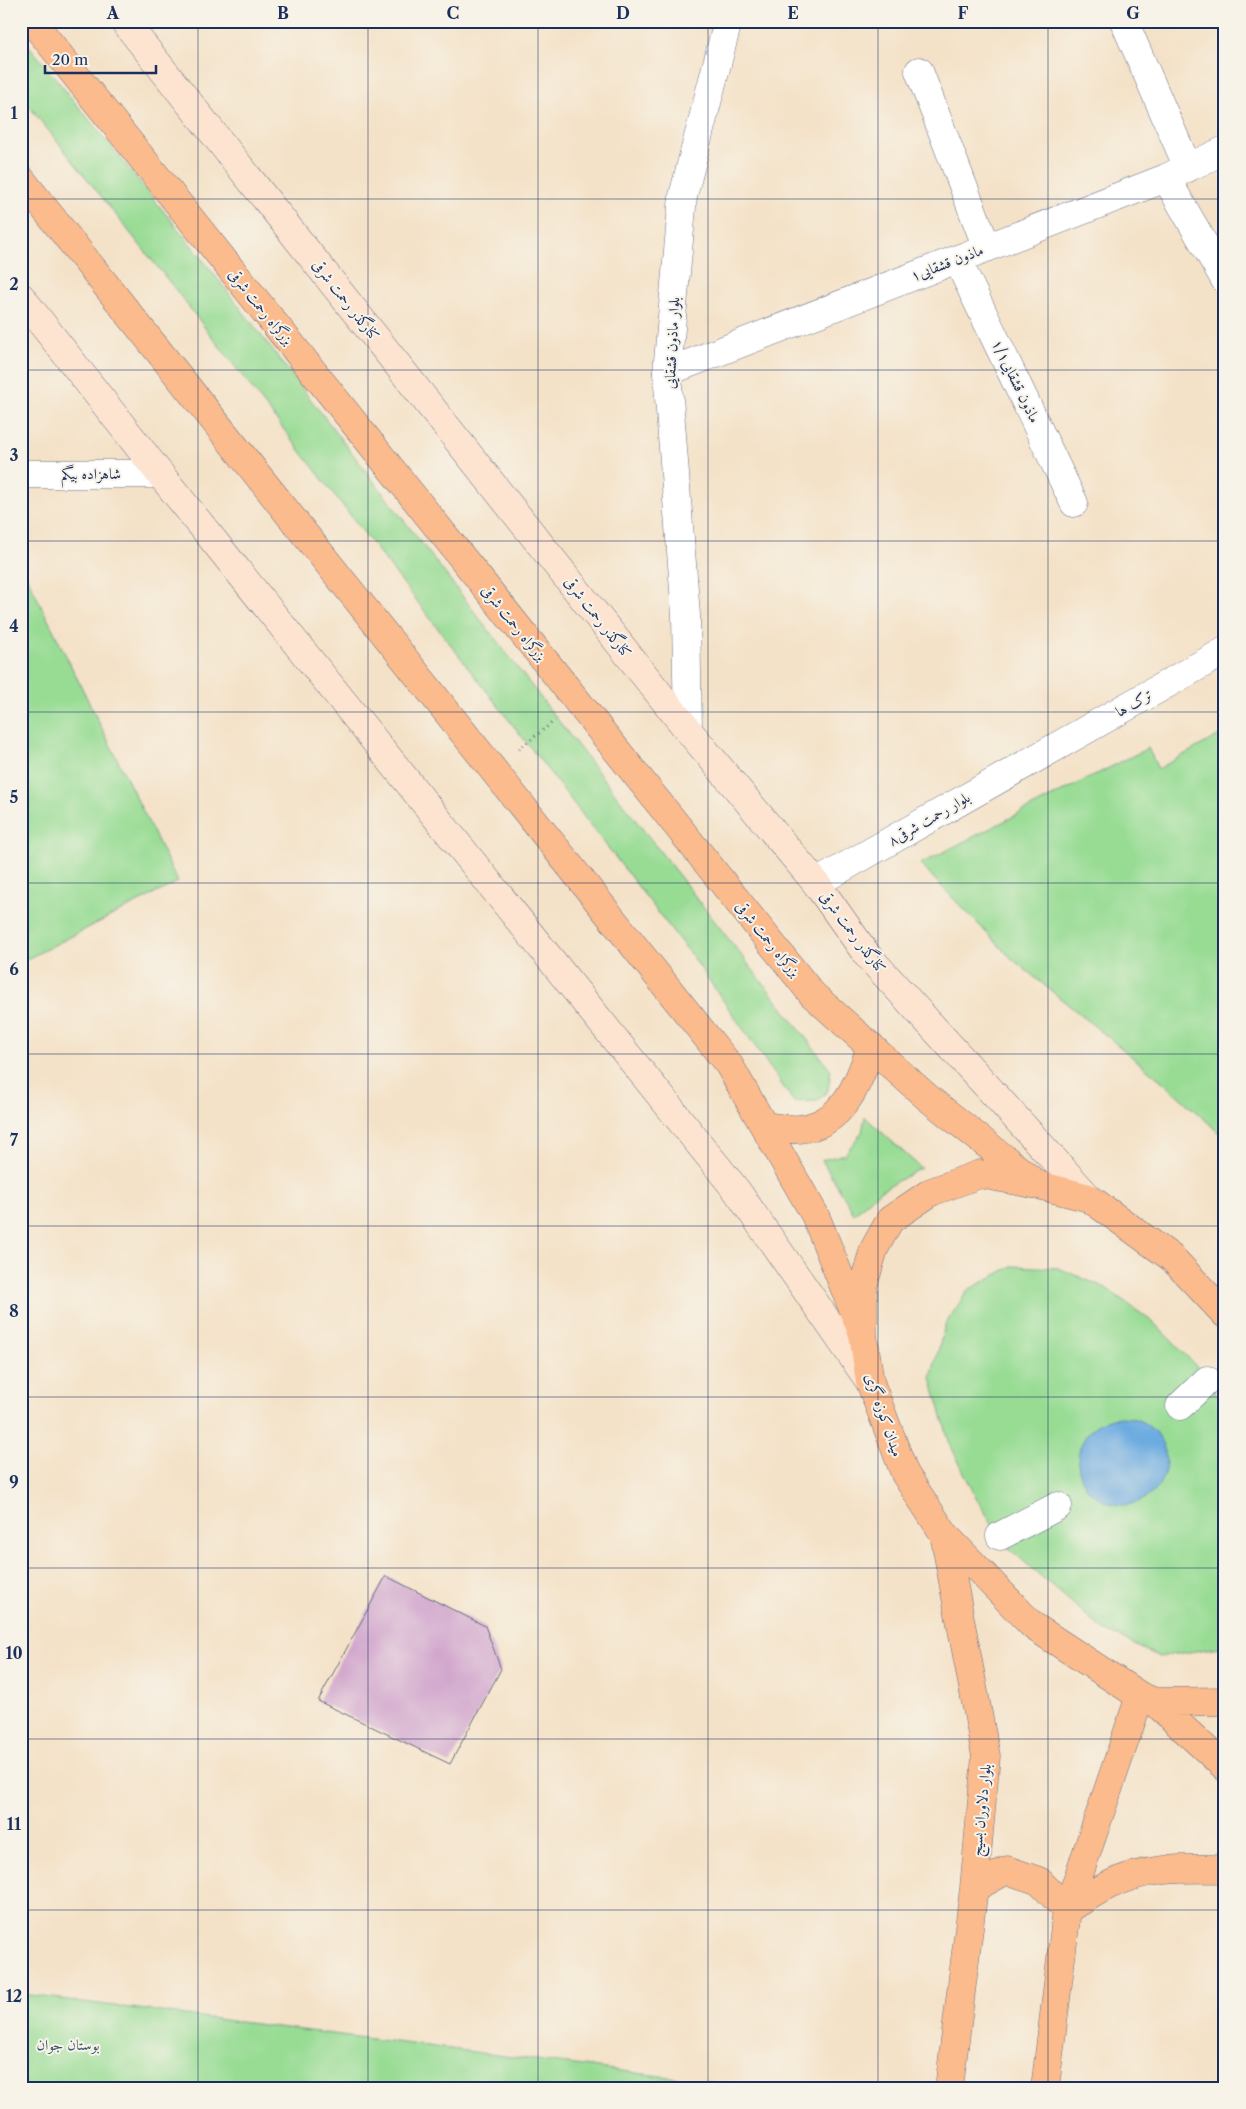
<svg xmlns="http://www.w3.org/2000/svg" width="1246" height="2109" viewBox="0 0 1246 2109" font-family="'Libre Caslon Text',Amiri,serif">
<rect width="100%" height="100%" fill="#f7f3e8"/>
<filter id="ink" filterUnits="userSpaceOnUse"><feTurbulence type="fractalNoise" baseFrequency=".02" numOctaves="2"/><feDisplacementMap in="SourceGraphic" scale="10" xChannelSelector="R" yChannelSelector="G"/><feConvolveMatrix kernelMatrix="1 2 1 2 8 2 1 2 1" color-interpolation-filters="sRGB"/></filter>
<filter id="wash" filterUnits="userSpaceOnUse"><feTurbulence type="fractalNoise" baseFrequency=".0096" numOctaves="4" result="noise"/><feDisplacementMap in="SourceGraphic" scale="20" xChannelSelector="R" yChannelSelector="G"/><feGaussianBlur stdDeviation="1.12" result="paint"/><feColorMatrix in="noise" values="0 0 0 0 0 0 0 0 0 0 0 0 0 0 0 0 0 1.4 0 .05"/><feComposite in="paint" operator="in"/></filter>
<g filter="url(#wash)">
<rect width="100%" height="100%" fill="#f4e2c8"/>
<path fill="#98dc94" stroke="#5a8679" d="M21 36 200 256 591 763 831 1070 828 1090 818 1101 794 1102 695 960 175 289 21 96Z
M21 565 178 882 21 962Z
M1225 732V864L1220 868 1225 883V1138L1163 1082 1011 958 920 864 1148 748 1158 769Z
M865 1117 921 1168 881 1190 854 1214 822 1160 845 1154 862 1132Z
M1012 1266 1058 1268 1106 1288 1154 1323 1205 1375 1225 1409V1646L1159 1657 1102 1629 1006 1546 978 1501 950 1444 931 1378 945 1325 968 1290Z
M21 1994 723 2084 755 2088H21Z"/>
<path fill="#6dace0" stroke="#446e9f" d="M1078 1461a44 44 0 1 1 88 0a44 44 0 1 1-88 0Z"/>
<g id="blocks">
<path fill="#d2a7ce" d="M386 1576 485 1626 501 1669 450 1764 318 1701Z"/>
</g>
</g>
<g filter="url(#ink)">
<use href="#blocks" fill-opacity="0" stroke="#676e83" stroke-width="1"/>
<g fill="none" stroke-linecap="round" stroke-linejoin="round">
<g stroke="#676e83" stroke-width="29">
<path id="pedestrian" d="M1180 1406 1207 1380
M1000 1536 1058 1506"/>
</g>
<g stroke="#676e83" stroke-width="29">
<path id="minor" d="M1124 21 1188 168
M919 71 987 248
M1166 178 1225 280
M957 259 1074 503
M667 372 1166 178 1225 150
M816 883 1225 651"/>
</g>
<g stroke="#676e83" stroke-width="29">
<path id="tertiary" d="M21 474H160
M688 730 686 615 667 372 683 196 728 21"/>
</g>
<g stroke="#676e83" stroke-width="29">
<path id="secondary" d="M124 21 688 730 816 883 867 955 1089 1198
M21 297 160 474 737 1191 870 1382"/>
</g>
<g stroke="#676e83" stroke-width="29">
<path id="primary" d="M944 1534 986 1756 974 1888 949 2088
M974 1888 1007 1870 1039 1881 1067 1910C1080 1902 1093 1893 1107 1886 1143 1867 1185 1868 1225 1869
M1045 2088 1067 1910 1140 1696"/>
</g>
<g stroke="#676e83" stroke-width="29">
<path id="trunk" d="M32 21 812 994 928 1098 1038 1185
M21 179 729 1065 815 1215 863 1334
M764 1126C775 1127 788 1130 799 1129 843 1125 859 1083 871 1046
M1225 1314 1172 1258 1089 1198 1038 1185 980 1174 931 1192 890 1220 874 1249 863 1286V1334L870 1382 905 1474 944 1534 1033 1626 1140 1696 1155 1702 1225 1701
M1155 1702 1225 1767"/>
</g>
<path stroke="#676e83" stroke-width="3" stroke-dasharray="1 4" stroke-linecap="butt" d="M519 749 553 722"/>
<use href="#pedestrian" stroke="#fff" stroke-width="28"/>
<use href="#minor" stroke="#fff" stroke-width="28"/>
<use href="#tertiary" stroke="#fff" stroke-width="28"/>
<use href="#secondary" stroke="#fde4d1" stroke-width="28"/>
<use href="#primary" stroke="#fbbb8d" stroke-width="28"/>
<use href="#trunk" stroke="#fbbb8d" stroke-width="28"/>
</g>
</g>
<path fill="none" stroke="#1b2f5e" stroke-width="1" stroke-opacity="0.55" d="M198 21V2088M368 21V2088M538 21V2088M708 21V2088M878 21V2088M1048 21V2088M21 199H1225M21 370H1225M21 541H1225M21 712H1225M21 883H1225M21 1054H1225M21 1226H1225M21 1397H1225M21 1568H1225M21 1739H1225M21 1910H1225"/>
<g text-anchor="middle" stroke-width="4" stroke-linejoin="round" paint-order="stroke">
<g font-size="15" fill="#1b2f5e" stroke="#f7f3e8">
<text transform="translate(947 263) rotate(-21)" y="5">ماذون قشقایی۱</text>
<text transform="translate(346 300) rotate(52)" y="5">کنارگذر رحمت شرقی</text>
<text transform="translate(261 307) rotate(51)" y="5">بزرگراه رحمت شرقی</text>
<text transform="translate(672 343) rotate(-87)" y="5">بلوار ماذون قشقایی</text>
<text transform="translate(1016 381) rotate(64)" y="5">ماذون قشقایی۱/۱</text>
<text x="91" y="479">شاهزاده بیگم</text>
<text transform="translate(598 617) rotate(52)" y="5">کنارگذر رحمت شرقی</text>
<text transform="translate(514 623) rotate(51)" y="5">بزرگراه رحمت شرقی</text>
<text transform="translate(1134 703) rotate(-30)" y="5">ترک ها</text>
<text transform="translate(929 819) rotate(-30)" y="5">بلوار رحمت شرقی۸</text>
<text transform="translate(853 932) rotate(53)" y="5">کنارگذر رحمت شرقی</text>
<text transform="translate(768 939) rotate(51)" y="5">بزرگراه رحمت شرقی</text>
<text transform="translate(884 1415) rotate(71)" y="5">میدان کوزه گری</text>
<text transform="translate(981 1810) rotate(-84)" y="5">بلوار دلاوران بسیج</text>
</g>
<g font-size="15" fill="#3a5a6c" stroke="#f7f3e8">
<text x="68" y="2050">بوستان جوان</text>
</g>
</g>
<rect width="1246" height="2109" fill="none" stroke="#f7f3e8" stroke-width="55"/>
<path d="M45 65v8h111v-8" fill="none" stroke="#1b2f5e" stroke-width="2.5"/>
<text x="52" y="65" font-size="15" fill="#1b2f5e" stroke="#f7f3e8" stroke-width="4" paint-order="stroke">20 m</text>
<rect x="28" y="28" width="1190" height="2054" fill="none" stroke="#1b2f5e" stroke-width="2"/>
<g font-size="16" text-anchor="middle" font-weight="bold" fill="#1b2f5e">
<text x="113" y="19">A</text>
<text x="283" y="19">B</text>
<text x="453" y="19">C</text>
<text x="623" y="19">D</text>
<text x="793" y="19">E</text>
<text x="963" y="19">F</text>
<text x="1133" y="19">G</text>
<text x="14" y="119">1</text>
<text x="14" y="290">2</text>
<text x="14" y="461">3</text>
<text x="14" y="632">4</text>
<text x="14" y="803">5</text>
<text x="14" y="975">6</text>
<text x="14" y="1146">7</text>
<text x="14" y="1317">8</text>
<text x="14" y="1488">9</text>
<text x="14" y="1659">10</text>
<text x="14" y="1830">11</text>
<text x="14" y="2002">12</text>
</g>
</svg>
